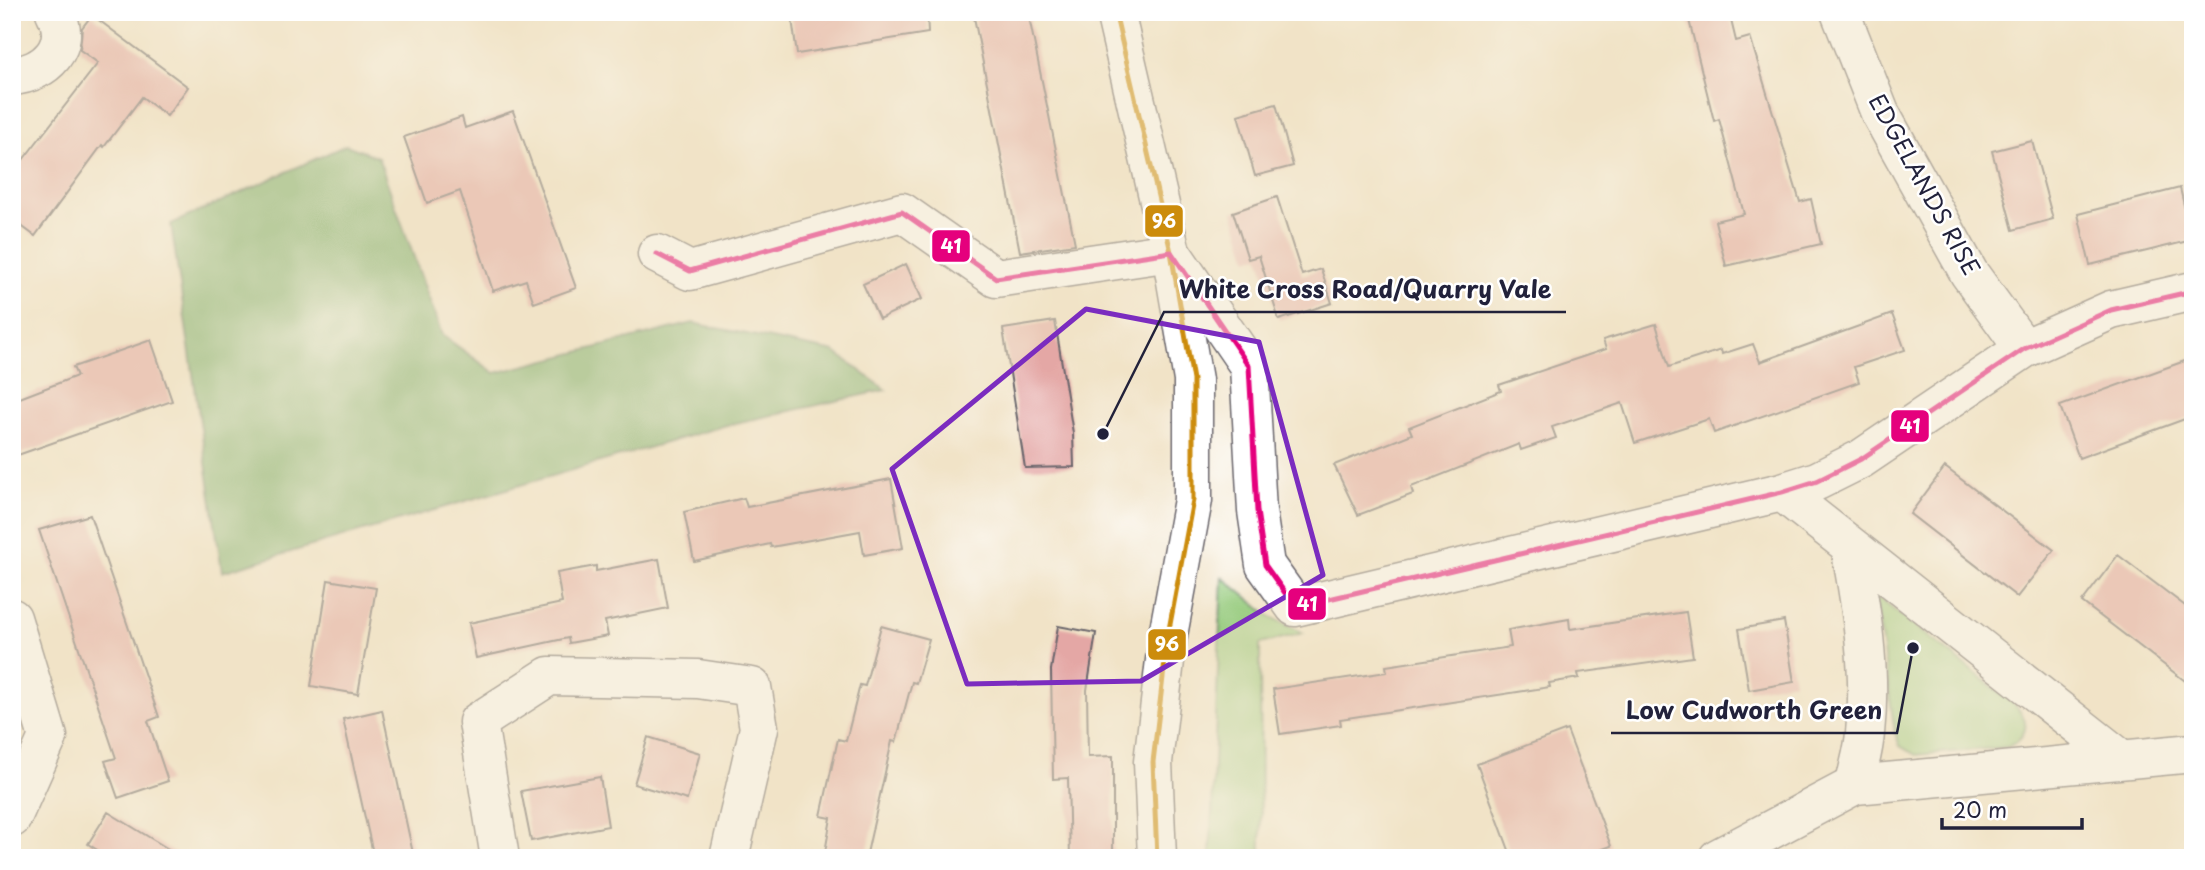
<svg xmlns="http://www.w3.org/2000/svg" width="2205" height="870" viewBox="0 0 2205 870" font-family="'Playpen Sans',sans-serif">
<rect width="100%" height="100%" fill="#fff"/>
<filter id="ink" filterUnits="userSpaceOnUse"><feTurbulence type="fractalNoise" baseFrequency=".0143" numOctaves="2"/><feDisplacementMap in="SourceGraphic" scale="14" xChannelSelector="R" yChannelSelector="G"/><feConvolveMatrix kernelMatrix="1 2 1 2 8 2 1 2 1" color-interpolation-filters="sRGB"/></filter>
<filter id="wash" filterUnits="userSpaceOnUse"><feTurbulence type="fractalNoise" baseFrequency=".00686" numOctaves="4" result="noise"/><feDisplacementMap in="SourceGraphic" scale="28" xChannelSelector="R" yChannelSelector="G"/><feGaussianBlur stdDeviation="1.57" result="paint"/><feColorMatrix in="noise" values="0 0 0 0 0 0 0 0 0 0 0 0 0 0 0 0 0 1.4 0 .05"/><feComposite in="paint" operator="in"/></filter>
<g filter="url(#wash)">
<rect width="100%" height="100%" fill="#f1e3c7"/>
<path fill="#96cb7d" stroke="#5c765c" stroke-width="2" d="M1222 577 1271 617 1303 633 1260 644 1261 858H1210Z
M1875 595 2012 702C2030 720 2031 734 2008 747L1916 755 1900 746 1895 733Z"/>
<path fill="#78af6c" stroke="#4d6854" stroke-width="2" d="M346 145 378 157 442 335 495 373 693 323 835 352 886 390 727 425 222 572 171 224Z"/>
<g id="blocks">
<path fill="#e4a7a5" d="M791 12H927L928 33 797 54Z
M973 12H1028L1075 244 1020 252Z
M1687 12H1729L1736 41 1750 37 1800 202 1811 199 1821 244 1726 266 1715 221 1744 214 1719 119 1714 121Z
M92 15 188 87 167 116 142 97 104 147 102 145 35 236 12 219V174L98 63 80 50 82 28Z
M1276 104 1293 166 1255 176 1238 115Z
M513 111 576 288 534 303 526 280 493 291 460 191 427 203 404 137 462 117 465 128Z
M2032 141 2053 219 2013 230 1992 151Z
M2180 188 2192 240 2090 265 2078 214Z
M1277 197 1302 275 1321 269 1332 303 1279 320 1259 256 1248 259 1233 212Z
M906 264 922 299 879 319 863 284Z
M1892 314 1905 350 1854 367 1859 382 1714 433 1709 419 1635 443 1622 403 1552 427 1556 438 1521 450 1519 444 1411 487 1413 494 1358 515 1334 465 1412 434 1409 427 1501 391 1499 385 1606 349 1603 340 1656 324 1669 367 1721 350 1722 354 1753 344 1760 362Z
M1055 321 1073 433 1074 467 1025 468 1003 329Z
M151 340 172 401 12 457V401L77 376 73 367Z
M2193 358V416L2079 458 2060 406Z
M1945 467 2054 550 2017 597 1910 514Z
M891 479 903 548 864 555 860 531 771 547 770 544 694 561 684 512 744 498 747 507Z
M90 515 159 717 148 721 168 781 118 798 105 761 116 758 39 530Z
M2118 555 2193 612V687L2082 602Z
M659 559 668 608 605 621 608 636 569 643 568 638 476 658 469 623 562 603 557 573 596 566V571Z
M328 580 376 588 358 694 311 686Z
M1686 612 1693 657 1578 673 1579 678 1549 683 1550 687 1340 719 1341 725 1280 734 1273 689 1387 672 1386 666 1511 647 1508 630 1569 619 1570 629Z
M1784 621 1794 682 1749 690 1739 629Z
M881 626 929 639 916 683 912 682 896 742 892 741 866 858H824L831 818 821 816 838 739 846 741 860 685 865 686Z
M1058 626 1096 633 1087 690 1088 757 1113 756V858H1070L1068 778 1053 779 1051 670Z
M382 710 414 858H374L343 719Z
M1567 730 1611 846 1579 858H1512L1477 764Z
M648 737 700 753 687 800 634 784Z
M600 777 608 826 531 841 521 791Z
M108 812 183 858H110L88 844Z"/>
</g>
</g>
<g filter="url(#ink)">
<use href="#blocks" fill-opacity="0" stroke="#6a666c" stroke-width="2"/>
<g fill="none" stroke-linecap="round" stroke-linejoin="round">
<g stroke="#6a666c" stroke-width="41">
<path id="minor" d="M1840 12 1880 113 1969 273 2024 349
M12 76C45 74 74 46 55 12
M657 254 690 271 902 212 996 278 1171 252 1249 366 1257 511 1265 565 1295 607 1782 492 1817 481 1861 459 2024 349 2111 310 2193 291
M1782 492 2121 759
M1850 546C1861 606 1872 671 1865 733 1864 750 1858 768 1855 785
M12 618 48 737 12 818
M500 858 478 722 549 676 698 679 752 687 759 728 729 858
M1718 858 1855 785 2193 753"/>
</g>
<g stroke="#6a666c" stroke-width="41">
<path id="tertiary" d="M1115 12 1171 252 1193 380V500L1168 635 1153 762 1157 858"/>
</g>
<use href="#minor" stroke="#fff" stroke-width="38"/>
<use href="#tertiary" stroke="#fff" stroke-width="38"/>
<g stroke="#fff" stroke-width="10">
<path id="bus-1" d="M1115 12 1171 252 1193 380V500L1168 635 1153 762 1157 858"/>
</g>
<g stroke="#fff" stroke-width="10">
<path id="bus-2" d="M657 254 690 271 902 212 996 278 1171 252 1249 366 1257 511 1265 565 1295 607 1782 492 1817 481 1861 459 2024 349 2111 310 2193 291"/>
</g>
<use href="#bus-1" stroke="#cc8c0c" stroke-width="5"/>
<use href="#bus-2" stroke="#e5007d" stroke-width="5"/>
</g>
</g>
<path d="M0 0H2205V870H0ZM1086 309 1259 342 1323 575 1141 681 967 684 892 469Z" fill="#f1e3c7" fill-opacity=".55" fill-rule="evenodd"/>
<path fill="none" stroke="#7b2cbf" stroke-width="5" stroke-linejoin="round" d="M1086 309 1259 342 1323 575 1141 681 967 684 892 469Z"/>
<g text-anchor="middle" stroke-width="5" stroke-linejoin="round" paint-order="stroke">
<g font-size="23" fill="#22223b" stroke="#fff">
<text transform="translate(1924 185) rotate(61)" y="8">EDGELANDS RISE</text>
</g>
</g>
<path fill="none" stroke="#22223b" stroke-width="2.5" d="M1103 434L1164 312H1566M1913 648L1897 733H1611"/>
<g fill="#22223b" stroke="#fff" stroke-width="2.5">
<circle cx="1103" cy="434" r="7"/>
<circle cx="1913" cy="648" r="7"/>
</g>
<g font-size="24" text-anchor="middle" font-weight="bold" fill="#22223b" stroke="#fff" stroke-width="5" stroke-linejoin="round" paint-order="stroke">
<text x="1365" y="298">White Cross Road/Quarry Vale</text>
<text x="1754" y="719">Low Cudworth Green</text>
</g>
<g stroke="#fff" stroke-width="2.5">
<rect x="1144" y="204" width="40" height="34" rx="7" fill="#cc8c0c"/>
<rect x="931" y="229" width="40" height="34" rx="7" fill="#e5007d"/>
<rect x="1890" y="409" width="40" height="34" rx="7" fill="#e5007d"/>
<rect x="1287" y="587" width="40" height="34" rx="7" fill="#e5007d"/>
<rect x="1147" y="628" width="40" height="33" rx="7" fill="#cc8c0c"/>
</g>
<g font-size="19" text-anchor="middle" font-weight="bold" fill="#fff">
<text x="1164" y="228">96</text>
<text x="951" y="253">41</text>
<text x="1910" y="433">41</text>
<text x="1307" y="611">41</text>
<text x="1167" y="651">96</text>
</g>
<rect width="2205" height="870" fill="none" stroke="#fff" stroke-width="42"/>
<path d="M1942 818v10h140v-10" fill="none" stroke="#22223b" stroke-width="3.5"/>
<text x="1953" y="818" font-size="21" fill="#22223b" stroke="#ffffff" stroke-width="5" paint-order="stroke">20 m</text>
</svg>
